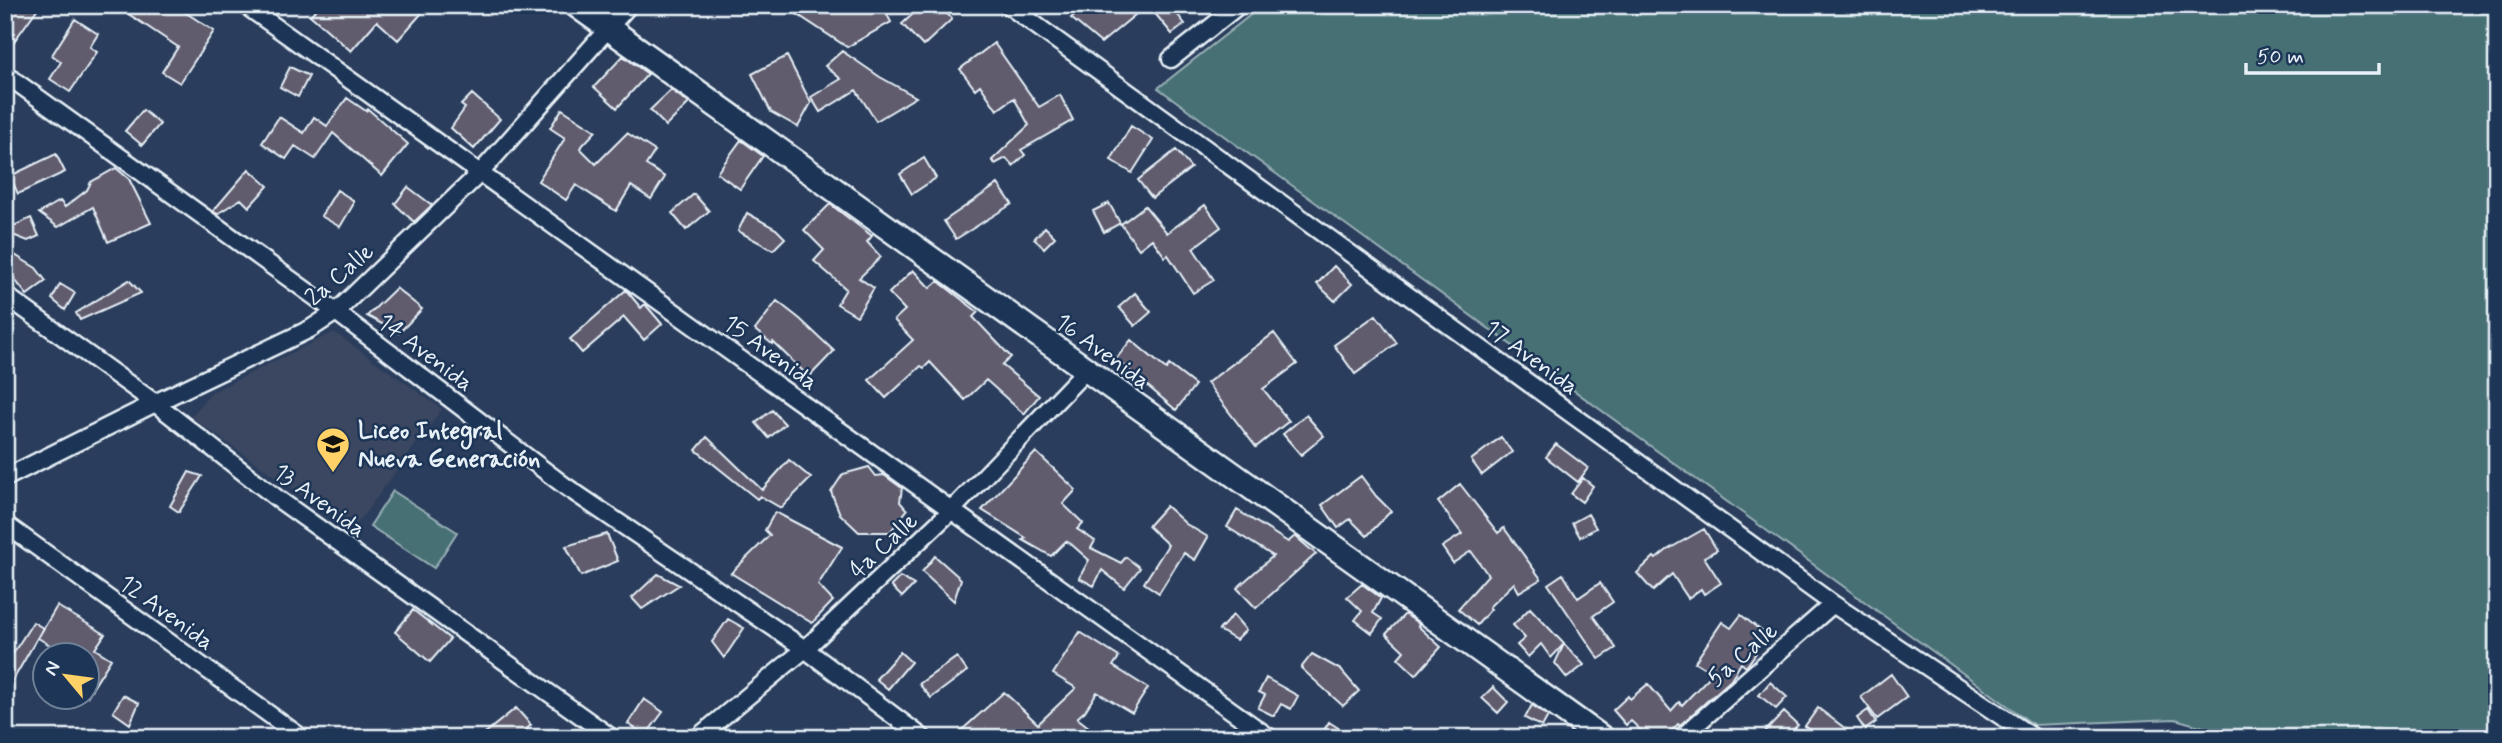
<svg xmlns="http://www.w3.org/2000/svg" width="2502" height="743" viewBox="0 0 2502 743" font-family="Mynerve,sans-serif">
<rect width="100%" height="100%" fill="#2a3d5c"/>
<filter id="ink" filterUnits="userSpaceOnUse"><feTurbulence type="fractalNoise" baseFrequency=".0143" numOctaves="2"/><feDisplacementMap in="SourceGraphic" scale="14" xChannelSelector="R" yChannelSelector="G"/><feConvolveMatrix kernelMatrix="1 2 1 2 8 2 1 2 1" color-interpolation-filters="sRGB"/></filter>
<g filter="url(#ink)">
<path fill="#3a4661" d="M334 332 442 409 352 531 191 417 212 392Z"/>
<path fill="#476f74" stroke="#98b0b6" stroke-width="2" d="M1263 5H2497V738H2242L2175 719 2034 725 1158 88Z
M393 491 457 532 434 568 370 526Z"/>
<path fill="#605b6e" stroke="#e8f1f8" stroke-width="2" d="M15 5H40L5 54V18Z
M115 5H174L214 31 180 83 162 72 178 47Z
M321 5H429L398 40 377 21 351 51 310 15Z
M783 5H833L835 11 846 5H882L891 22 847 47Z
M923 5H939L952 19 923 46 902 24Z
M1087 5H1147L1101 43 1071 18Z
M1148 5H1170L1185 24 1172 34Z
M75 19 98 34 90 47 97 52 70 92 50 79 61 62 52 55Z
M994 43 1039 107 1060 95 1073 120 1021 150 1025 155 1013 166 1006 158 995 164 992 160 1029 125 1014 98 997 110 980 85 975 89 960 69Z
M842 51 880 77 916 97 876 121 856 90 820 112 811 97 841 79 825 66Z
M623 56 648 74 617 108 594 87Z
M787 56 811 103 798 127 771 112 752 74Z
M290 67 309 76 298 97 280 87Z
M671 90 689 103 666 126 650 110Z
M472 94 500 119 474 149 451 128 465 108 461 105Z
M347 98 366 111 368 109 408 144 382 176 333 133 315 159 295 146 286 159 262 143 279 117 304 133 314 117 327 126Z
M562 109 596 131 580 148 596 164 627 133 655 151 646 165 665 177 651 199 631 186 616 211 576 185 566 200 538 181 565 138 550 128Z
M143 110 160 124 142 145 125 131Z
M1131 126 1153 140 1132 173 1111 160Z
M741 140 763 156 740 189 717 173Z
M1176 150 1191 168 1152 198 1138 180Z
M56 154 65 172 18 194 10 176Z
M924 158 936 178 912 194 900 174Z
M116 168 129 179 151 223 108 242 93 207 58 227 39 213 60 201 65 207 87 190 91 182Z
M249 169 268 186 249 207 241 199 217 214 213 211Z
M998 184 1012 204 956 239 944 221Z
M408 187 432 205 414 222 395 204Z
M337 190 353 200V205L340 227 321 216Z
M694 194 709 211 686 230 672 213Z
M1109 203 1120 223 1104 232 1093 211Z
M830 204 872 236 867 242 881 257 859 278 874 288 857 316 837 304 846 289 814 261 824 250 804 230Z
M1205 205 1221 227 1193 248 1214 280 1193 293 1168 255 1165 257 1152 239 1139 249 1121 224 1145 206 1167 233Z
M747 213 776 229 785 238 773 250 738 231Z
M31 218 39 236 28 241 5 232V230Z
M1045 227 1055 237 1044 248 1034 239Z
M5 249 36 268 46 281 27 295 5 267Z
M1334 266 1352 284 1335 301 1317 284Z
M913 270 930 288 938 281 978 312 973 317 1011 357 1002 365 1039 396 1024 414 986 380 965 400 930 362 924 368 921 366 886 398 869 380 913 340 894 320 905 310 889 293Z
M129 280 141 293 80 320 76 313Z
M60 284 75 293 65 310 52 299Z
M396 288 422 309 399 333 367 316Z
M626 290 641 308 645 304 662 324 644 340 624 317 582 353 570 339Z
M1135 293 1151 312 1135 326 1119 307Z
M777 301 800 319 834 351 809 377 773 342 772 344 755 330Z
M1376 315 1397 343 1355 374 1334 345Z
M1274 333 1297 364 1263 389 1289 421 1256 447 1207 383Z
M1131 340 1166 369 1169 365 1195 385 1176 410 1116 359Z
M772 410 785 424 769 438 756 423Z
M1306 415 1324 436 1301 455 1283 434Z
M707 437 762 490 789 460 811 478 781 508 760 496 757 499 696 450Z
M1501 437 1512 452 1482 475 1471 460Z
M1556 444 1588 468 1578 482 1546 457Z
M1036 452 1076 490 1063 504 1083 523 1077 529 1095 541 1091 548 1121 563 1126 557 1140 568 1124 588 1102 570 1094 586 1079 578 1089 560 1071 544 1066 541 1051 556 1023 540 1026 538 982 510Z
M869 467 876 476 884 475 902 488 900 502 907 510 890 532H859L840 514 831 492 843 474Z
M189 472 202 476 179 512 170 506Z
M1361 476 1376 496 1391 511 1367 536 1350 519 1338 528 1322 505Z
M1583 478 1593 486 1582 502 1571 494Z
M1460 484 1498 533 1504 528 1541 579 1519 592 1514 583 1489 607 1491 609 1477 625 1458 609 1488 575 1471 551 1453 563 1442 547 1462 534 1438 502Z
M1166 506 1186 524 1208 537 1195 560 1184 553 1159 593 1144 583 1168 545 1148 526Z
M1237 510 1288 542 1295 536 1316 554 1256 608 1237 588 1273 556 1227 527Z
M775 512 842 547 818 585 833 601 812 623 731 573 770 535 765 530Z
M1588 514 1596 528 1580 537 1572 523Z
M1704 529 1717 550 1704 557 1721 583 1704 594 1701 589 1688 598 1672 574 1653 591 1637 573 1654 557 1656 559 1667 550Z
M607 534 618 561 581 576 566 546Z
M935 556 961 579 954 601 922 572Z
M658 574 679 585 642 609 632 598Z
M1563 574 1578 598 1600 583 1613 602 1593 616 1616 648 1599 659 1548 584Z
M900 577 914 585 902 597 891 586Z
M1362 584 1381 598 1373 613 1382 619 1372 633 1355 620 1362 611 1347 597Z
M57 606 105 634 95 649 111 659 88 695V655H67L38 638Z
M1530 608 1564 644 1551 658 1541 644 1528 657 1517 645 1525 638 1513 625Z
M413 610 450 639 430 662 395 632Z
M1405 614 1419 624 1418 626 1441 647 1416 675 1398 658 1404 651 1386 634Z
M1233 615 1246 630 1236 640 1219 630Z
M1741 615 1764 633 1751 650 1756 653 1746 667 1741 663 1731 680 1680 725 1678 724 1665 738H1649L1631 721 1626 725 1613 710 1628 696 1630 699 1648 684 1671 711 1679 702 1682 705 1713 673 1695 662 1722 622 1731 628Z
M728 619 744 628 724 658 712 642Z
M33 622 43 628 5 694V666Z
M1080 632 1119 657 1113 666 1148 688 1132 713 1097 692 1085 711 1077 718 1103 738H953L1004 692 1038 724 1076 688 1053 674Z
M1564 644 1584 665 1567 678 1555 663Z
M900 652 911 662 888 689 876 679Z
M1312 654 1341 670 1359 691 1343 706 1301 668Z
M957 657 967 671 931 698 919 684Z
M1891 674 1907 697 1877 719 1861 697Z
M1266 678 1298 696 1291 709 1281 704 1274 716 1258 708 1265 695 1259 692Z
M1770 682 1787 697 1776 709 1759 695Z
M1493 687 1508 702 1498 713 1482 698Z
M123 695 139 703 130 724 113 712Z
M644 699 663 712 646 735 628 724Z
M1532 705 1548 716 1542 727 1525 718Z
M516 708 531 725 517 738H479Z
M1818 708 1858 738H1821L1805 726Z
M1868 710 1876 722 1865 730 1857 718Z
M1784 712 1798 725 1785 738H1759Z
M1329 722 1354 738H1319Z"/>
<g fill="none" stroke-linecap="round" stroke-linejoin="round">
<g stroke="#e8f1f8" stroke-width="21">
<path id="minor" d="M245 5 1270 738
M1008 5 1833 604 2034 738
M1171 59 1239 5
M5 74 336 312 565 486 805 649 923 738
M5 295 155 403 278 499 612 738
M5 478 155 403 310 329 336 312 481 172 629 5
M5 524 302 738
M697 738 805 649 952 510 1086 370
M1681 738 1833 604"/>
</g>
<g stroke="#e8f1f8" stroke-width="28">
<path id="secondary" d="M576 5 1602 738"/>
</g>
<use href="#minor" stroke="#1d3557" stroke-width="16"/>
<use href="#secondary" stroke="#1d3557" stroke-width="23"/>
</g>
</g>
<defs>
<g id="school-pin" transform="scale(1.75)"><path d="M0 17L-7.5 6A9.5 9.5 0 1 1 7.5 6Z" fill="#ffd166" stroke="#1d3557"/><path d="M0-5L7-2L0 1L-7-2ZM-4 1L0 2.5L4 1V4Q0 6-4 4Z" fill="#111"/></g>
</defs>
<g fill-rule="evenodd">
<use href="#school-pin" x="333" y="444"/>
</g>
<g text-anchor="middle" stroke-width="5" stroke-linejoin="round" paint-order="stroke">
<g font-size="24" fill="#e8f1f8" stroke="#1d3557">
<text transform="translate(339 274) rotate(-41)" y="8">2a Calle</text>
<text transform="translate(1103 351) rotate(36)" y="8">16 Avenida</text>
<text transform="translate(426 352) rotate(37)" y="8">14 Avenida</text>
<text transform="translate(771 352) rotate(36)" y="8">15 Avenida</text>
<text transform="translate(1532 357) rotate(36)" y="8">17 Avenida</text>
<text transform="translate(320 500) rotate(36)" y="8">13 Avenida</text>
<text transform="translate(883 545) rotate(-43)" y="8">4a Calle</text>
<text transform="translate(167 612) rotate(36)" y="8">12 Avenida</text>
<text transform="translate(1742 654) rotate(-41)" y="8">5a Calle</text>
</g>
<g font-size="24" font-weight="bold" fill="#e8f1f8" stroke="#1d3557" text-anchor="start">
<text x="358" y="438">Liceo Integral<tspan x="358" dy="28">Nueva Generación</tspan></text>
</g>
</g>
<rect width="2502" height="743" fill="none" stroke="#1d3557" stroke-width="28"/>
<rect x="14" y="14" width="2474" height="715" fill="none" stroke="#e8f1f8" stroke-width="2.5" filter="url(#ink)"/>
<g transform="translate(66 676) rotate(299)"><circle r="33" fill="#1d3557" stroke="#6e8097" stroke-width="2"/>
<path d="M0-5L12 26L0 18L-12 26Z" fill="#ffd166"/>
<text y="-10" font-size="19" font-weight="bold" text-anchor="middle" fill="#e8f1f8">N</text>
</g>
<path d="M2246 63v10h133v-10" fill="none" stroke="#e8f1f8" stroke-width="3.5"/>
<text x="2257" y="63" font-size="21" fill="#e8f1f8" stroke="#1d3557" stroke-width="5" paint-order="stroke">50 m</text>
</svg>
